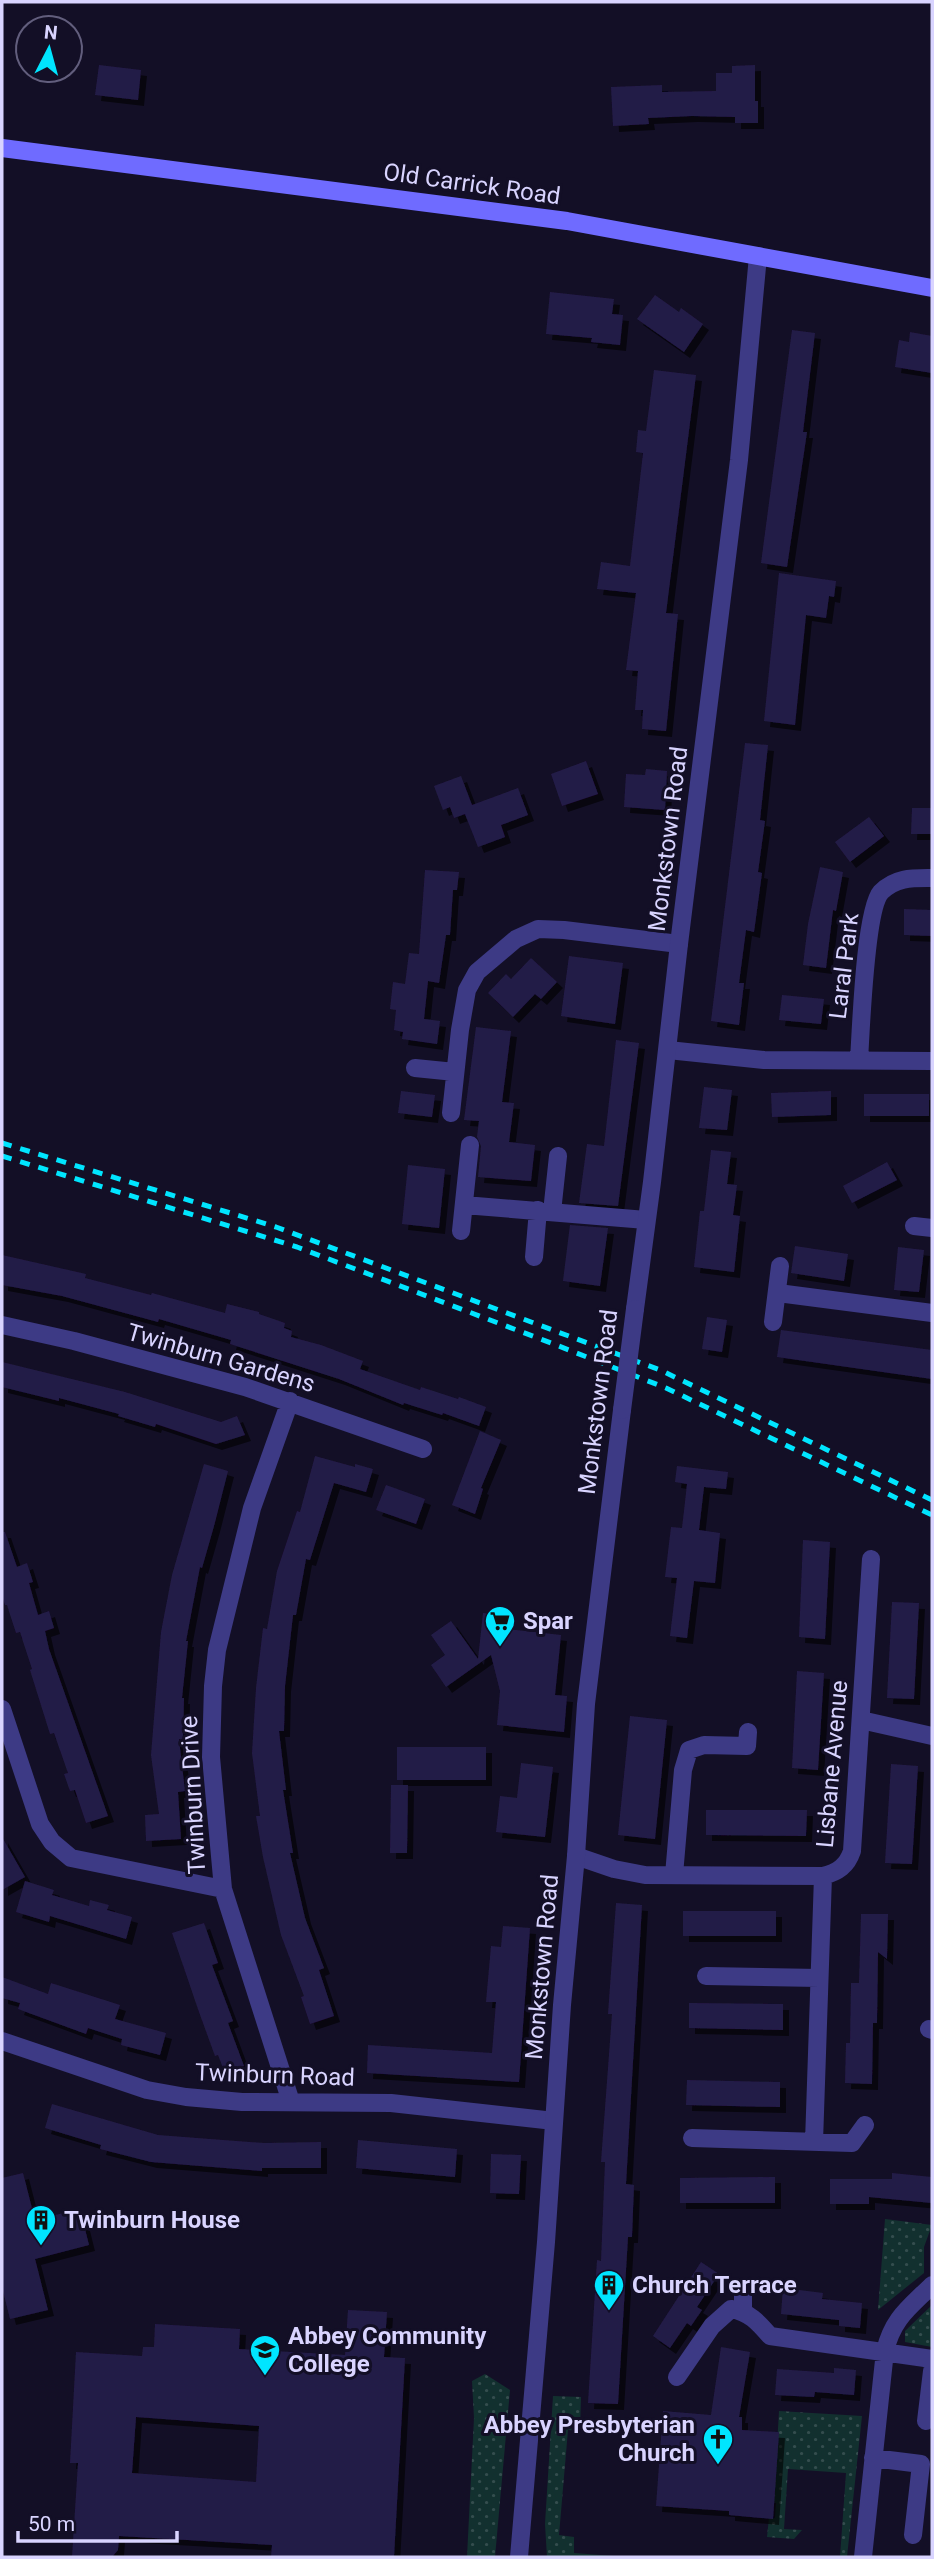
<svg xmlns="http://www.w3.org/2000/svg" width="934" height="2559" viewBox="0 0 934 2559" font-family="Roboto,sans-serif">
<defs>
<pattern id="grass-dots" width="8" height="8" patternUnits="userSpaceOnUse" patternTransform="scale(1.75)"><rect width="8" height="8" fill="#12302f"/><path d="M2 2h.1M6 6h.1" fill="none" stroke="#344d4e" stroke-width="1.8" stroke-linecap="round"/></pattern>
<filter id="shadow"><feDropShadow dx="6" dy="6" stdDeviation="0" flood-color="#0009"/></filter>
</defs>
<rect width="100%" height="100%" fill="#130f26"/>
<path fill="url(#grass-dots)" d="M885 2219 932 2225 924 2247V2273L878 2310Z
M932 2305V2347L905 2342V2331Z
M485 2374 510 2390 495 2557H467L474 2418 472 2381Z
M553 2396 581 2397 580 2431 568 2430 559 2535 574 2537V2553L627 2557H547L545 2524Z
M779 2411 862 2416 847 2557H840L846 2473 788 2469 784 2529 802 2530 794 2539 767 2537 769 2518H775L776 2503H770L774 2500Z"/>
<path fill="#241b47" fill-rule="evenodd" filter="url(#shadow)" d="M99 65 141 70 138 100 95 95Z
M755 65V101H758V123H735V117L692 116 648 118 649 124 613 126 611 87 662 85V92L716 91V73H732V66Z
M550 292 614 299 612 314 623 315 620 345 591 342 592 338 546 334Z
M655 295 679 312 681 308 703 324 684 352 637 319Z
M792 330 815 333 803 432H807L787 567 761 563Z
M910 332 932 336V373L895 367 899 340 909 342Z
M654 370 696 375 666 613 678 614 666 731 642 729 643 710H635L638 671 626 670 636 593 597 589 601 562 630 566 643 453 636 452 638 430 646 431Z
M779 573 836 581 834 597 829 596 826 618 806 615 795 725 764 721Z
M745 743 768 745 760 820 765 821 758 872 762 873 754 932 746 930 739 983H744L739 1025 711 1021Z
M586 761 598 794 562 806 551 774Z
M646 769 667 771 665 810 624 807 626 774 645 775Z
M461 776 472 805 518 788 528 815 501 825 505 837 478 847 465 814 454 818 450 807 443 810 434 786Z
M912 808H932V834H911Z
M869 817 884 836 850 862 835 842Z
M820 867 843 872 836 911 833 910 826 968 803 965 808 924Z
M425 870 459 872 457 890H453L450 935H446L439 983 428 981 424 1019 440 1021 437 1044 402 1039 403 1032 394 1030 396 1010 390 1009 393 982 405 984 409 953 419 954Z
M904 909 932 910V936L904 935Z
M569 956 623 963 615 1024 561 1016Z
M531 958 557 982 541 999 535 994 513 1017 488 993 506 974 511 979Z
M782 995 824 999 821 1024 779 1020Z
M476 1027 511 1031 502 1102 514 1103 509 1142 535 1145 531 1181 478 1177 481 1146 477 1137 479 1121 464 1120Z
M616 1040 639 1043 618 1206 579 1203 587 1144 604 1146Z
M704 1087 732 1090 727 1130 699 1128Z
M401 1091 435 1095 432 1117 398 1113Z
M831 1091V1115L772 1117 771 1093Z
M864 1094H929V1116H864Z
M711 1150 731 1152 727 1184 737 1185 733 1215 740 1216 734 1272 694 1267 700 1211H704Z
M887 1162 897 1180 852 1203 843 1186Z
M408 1165 445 1169 439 1228 402 1224Z
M570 1225 608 1228 600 1286 563 1281Z
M795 1246 848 1254 844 1281 791 1273Z
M898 1247 924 1250 919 1292 894 1290Z
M2 1255 86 1274 85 1278 151 1295 152 1293 225 1313 227 1304 259 1312V1314L285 1323 284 1328 292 1331 291 1337 321 1345 363 1361 360 1369 420 1390 421 1387 458 1399 459 1397 486 1407 479 1426 443 1413 442 1415 404 1403 403 1405 339 1379 230 1344 231 1340 159 1319 158 1322 62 1296 2 1285Z
M707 1317 727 1320 722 1352 702 1349Z
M781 1330 932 1350V1379L777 1357Z
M2 1362 125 1392 221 1422 237 1416 245 1435 216 1444 156 1424 155 1427 118 1416 119 1414 59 1398V1401L2 1387Z
M480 1431 501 1440 481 1488 483 1489 475 1514 452 1505Z
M315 1456 355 1467V1464L373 1469 366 1492 334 1483 310 1560 306 1559 296 1615H293L285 1686 284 1731H279L286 1790H283L293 1853H290L305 1918 324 1968 319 1970 334 2016 310 2024 301 1997 304 1996 281 1935 263 1857 256 1816H260L252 1753 256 1688 263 1628 267 1629 277 1571 297 1511 300 1512Z
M204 1464 228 1471 214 1526 202 1568 200 1567 186 1641H188L182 1698H184L183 1740 179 1739 185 1791 178 1792 181 1839 146 1841 145 1815 159 1814 151 1755 161 1632 172 1575Z
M677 1466 728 1472 726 1489 704 1487 699 1530 720 1533 715 1583 694 1581 687 1638 670 1636 677 1578 665 1577 671 1527 682 1528 685 1502 687 1484 675 1482Z
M386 1485 425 1499 416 1524 376 1510Z
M2 1532H5L17 1567 27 1563 33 1582 29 1583 38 1615 49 1611 54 1628 45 1631 49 1649 108 1816 86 1823 75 1790 70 1791 64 1774 68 1773 54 1733 50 1734 30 1670 32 1669 20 1632 16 1633 7 1605H5L2 1596Z
M803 1540 830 1542 825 1639 799 1637Z
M892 1602 919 1603 914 1699 887 1698Z
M483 1613 508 1615 507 1629 561 1635 555 1695 567 1696 564 1732 497 1725 500 1691 491 1655 446 1687 431 1665 445 1655 431 1635 451 1621 478 1659Z
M797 1671 824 1673 818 1770 792 1768Z
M630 1716 667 1720 655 1839 618 1835Z
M397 1747H486V1780H397Z
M521 1763 553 1767 545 1837 496 1832 500 1796 517 1798Z
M891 1764 918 1766 912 1864 885 1863Z
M391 1785H408L407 1853H390Z
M706 1810H807L806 1836 706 1835Z
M2 1837 25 1877 2 1890Z
M25 1881 54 1890 52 1895 89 1906 90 1900 109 1905 107 1910 132 1917 126 1939 50 1916 49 1922 16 1912Z
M616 1903 642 1905 626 2184 634 2185 632 2237H628L618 2404 588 2403 597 2260 601 2261 605 2162H601L612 2014H608Z
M683 1911H776V1936H683Z
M861 1914H888L887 1959 878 1952 877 2023H873L872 2084 845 2083 846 2043H850L851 1983H859Z
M204 1923 218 1963 212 1965 233 2021 228 2023 244 2066 225 2073 218 2055 215 2056 199 2012 172 1933Z
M503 1926 530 1928 519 2082 367 2073 368 2045 492 2053 496 2002H486L491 1946 501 1947Z
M2 1977 48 1994 51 1983 120 2005 115 2019 166 2033 160 2055 121 2045 122 2039 88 2028 86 2034 18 2009 20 2003 2 1998Z
M689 2003 783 2004V2030L689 2028Z
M687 2080 780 2082V2107L686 2105Z
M52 2104 158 2135 264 2143 321 2142V2168H262V2171L151 2162 100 2149 101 2145 45 2128Z
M358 2140 457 2149 455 2177 356 2168Z
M491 2154 521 2155 519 2194 490 2193Z
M23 2173 35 2220 80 2209 89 2245 35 2259 48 2310 10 2319 2 2287V2178Z
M892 2173 932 2177V2203L869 2197V2204H830V2179H892Z
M775 2177V2203H680V2178Z
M701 2262 719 2274 697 2307 702 2310 691 2326 687 2323 670 2348 653 2336Z
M783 2288 823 2293 822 2299 862 2303 860 2328 839 2326V2320L781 2314Z
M348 2310 387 2312 384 2357 405 2358 394 2557H271L272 2545 119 2536 118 2550 112 2557H72L78 2463H70L76 2352 142 2356 143 2347H154L155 2324 240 2329 239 2349 345 2355ZM136 2417 259 2426 256 2482 132 2473Z
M721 2347 750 2352 739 2417H742V2430L779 2432 773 2519 729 2515V2511L656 2506 663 2411 711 2415Z
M834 2368 856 2370 854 2395 815 2392 814 2397 775 2395 777 2369 834 2373Z"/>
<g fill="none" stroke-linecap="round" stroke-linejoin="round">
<path stroke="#3d3a85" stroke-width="18" d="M668 1050 764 1060 932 1061
M859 1060C861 1030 865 910 881 892 896 877 913 878 932 878
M415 1068 455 1072
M451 1113 460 1030 467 990 477 972 516 939 538 929 564 930 679 944
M464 1205 646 1220
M552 1212 558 1156
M914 1226 932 1228
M461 1231 470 1145
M534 1257 538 1210
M778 1293 932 1313
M773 1322 780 1266
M2 1325 74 1341 245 1387 423 1449
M290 1401 252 1508 217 1650 213 1686 211 1757 223 1889 291 2102
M2 1709 40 1824 52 1842 71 1858 223 1889
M861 1720 932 1736
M576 1856 614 1869 645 1875 823 1876C838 1872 847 1866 852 1851L871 1559
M674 1875 683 1770 689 1750 704 1745 747 1746 748 1732
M706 1976 819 1978
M929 2029 932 2030
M2 2041 147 2090 186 2097 242 2102 391 2103 554 2121
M692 2138 852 2143 865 2125
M814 2142 823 1876
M743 2311V2290
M677 2377 712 2326 731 2309C749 2312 758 2322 770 2336L932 2359
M926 2421 932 2371
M873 2458 921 2464 913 2535
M863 2557 885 2351C893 2318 909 2308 932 2285"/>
<path stroke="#3d3a85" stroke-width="18" d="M635 1309 652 1182 679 944 739 460 758 256
M519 2557 546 2242 562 2005 576 1856 586 1704 622 1410"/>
<path stroke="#6f6bff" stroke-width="18" d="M2 148 567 221 932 288"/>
<path stroke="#00e5ff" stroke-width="5" stroke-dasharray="10 9" stroke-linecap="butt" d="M2 1143 276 1227 660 1370 932 1500
M2 1156 297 1247 551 1343 666 1388 932 1515"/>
<path stroke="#3d3a85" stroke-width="18" d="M622 1410 635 1309"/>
</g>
<defs>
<g id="supermarket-pin" transform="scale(1.575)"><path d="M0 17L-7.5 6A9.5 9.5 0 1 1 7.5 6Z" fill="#00e5ff" stroke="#130f26"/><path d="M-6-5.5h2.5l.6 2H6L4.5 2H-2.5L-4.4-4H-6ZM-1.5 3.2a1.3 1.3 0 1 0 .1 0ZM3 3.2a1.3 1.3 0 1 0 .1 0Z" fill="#111"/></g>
<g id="building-pin" transform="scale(1.575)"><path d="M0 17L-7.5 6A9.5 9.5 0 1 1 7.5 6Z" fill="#00e5ff" stroke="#130f26"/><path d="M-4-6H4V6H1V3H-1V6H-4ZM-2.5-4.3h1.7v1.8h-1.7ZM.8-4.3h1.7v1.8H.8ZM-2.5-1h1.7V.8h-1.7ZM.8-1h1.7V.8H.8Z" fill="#111"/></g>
<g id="school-pin" transform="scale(1.575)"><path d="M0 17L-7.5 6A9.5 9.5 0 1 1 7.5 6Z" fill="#00e5ff" stroke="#130f26"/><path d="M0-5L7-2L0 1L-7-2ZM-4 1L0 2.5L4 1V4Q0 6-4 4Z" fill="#111"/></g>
<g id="church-pin" transform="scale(1.575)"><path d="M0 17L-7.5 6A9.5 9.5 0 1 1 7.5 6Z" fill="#00e5ff" stroke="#130f26"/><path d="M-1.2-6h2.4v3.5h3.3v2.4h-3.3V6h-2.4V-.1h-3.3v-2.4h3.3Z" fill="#111"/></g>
</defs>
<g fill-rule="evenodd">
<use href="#supermarket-pin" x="500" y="1621"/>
<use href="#building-pin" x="41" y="2220"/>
<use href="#building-pin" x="609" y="2285"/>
<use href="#school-pin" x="265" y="2350"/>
<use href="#church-pin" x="718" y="2439"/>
</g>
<g text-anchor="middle" stroke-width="6" stroke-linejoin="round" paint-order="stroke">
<g font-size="24" fill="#d9d4ff" stroke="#130f26">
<text transform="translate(472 184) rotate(8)" y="8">Old Carrick Road</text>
<text transform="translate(668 839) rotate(-83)" y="8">Monkstown Road</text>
<text transform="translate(844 966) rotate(-83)" y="8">Laral Park</text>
<text transform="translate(221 1358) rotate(16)" y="8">Twinburn Gardens</text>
<text transform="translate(598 1402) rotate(-83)" y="8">Monkstown Road</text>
<text transform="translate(832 1764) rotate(-85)" y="8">Lisbane Avenue</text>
<text transform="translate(193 1795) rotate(-93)" y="8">Twinburn Drive</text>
<text transform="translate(542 1967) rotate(-85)" y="8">Monkstown Road</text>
<text transform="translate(275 2075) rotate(2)" y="8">Twinburn Road</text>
</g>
<g font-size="24" font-weight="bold" fill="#d9d4ff" stroke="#130f26" text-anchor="start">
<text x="523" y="1629">Spar</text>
<text x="64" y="2228">Twinburn House</text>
<text x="632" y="2293">Church Terrace</text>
<text x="288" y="2344">Abbey Community<tspan x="288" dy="28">College</tspan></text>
<text x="695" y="2433" text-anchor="end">Abbey Presbyterian<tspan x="695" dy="28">Church</tspan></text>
</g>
</g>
<rect width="934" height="2559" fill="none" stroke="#d9d4ff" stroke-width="7"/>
<g transform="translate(49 49) rotate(6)"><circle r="33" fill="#130f26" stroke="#625e7d" stroke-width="2"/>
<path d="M0-5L12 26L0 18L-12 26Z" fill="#00e5ff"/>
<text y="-10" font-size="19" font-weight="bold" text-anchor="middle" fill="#d9d4ff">N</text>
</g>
<path d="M18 2531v10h159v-10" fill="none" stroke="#d9d4ff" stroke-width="3.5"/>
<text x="28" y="2531" font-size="21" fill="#d9d4ff" stroke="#130f26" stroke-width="5" paint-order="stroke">50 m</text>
</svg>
